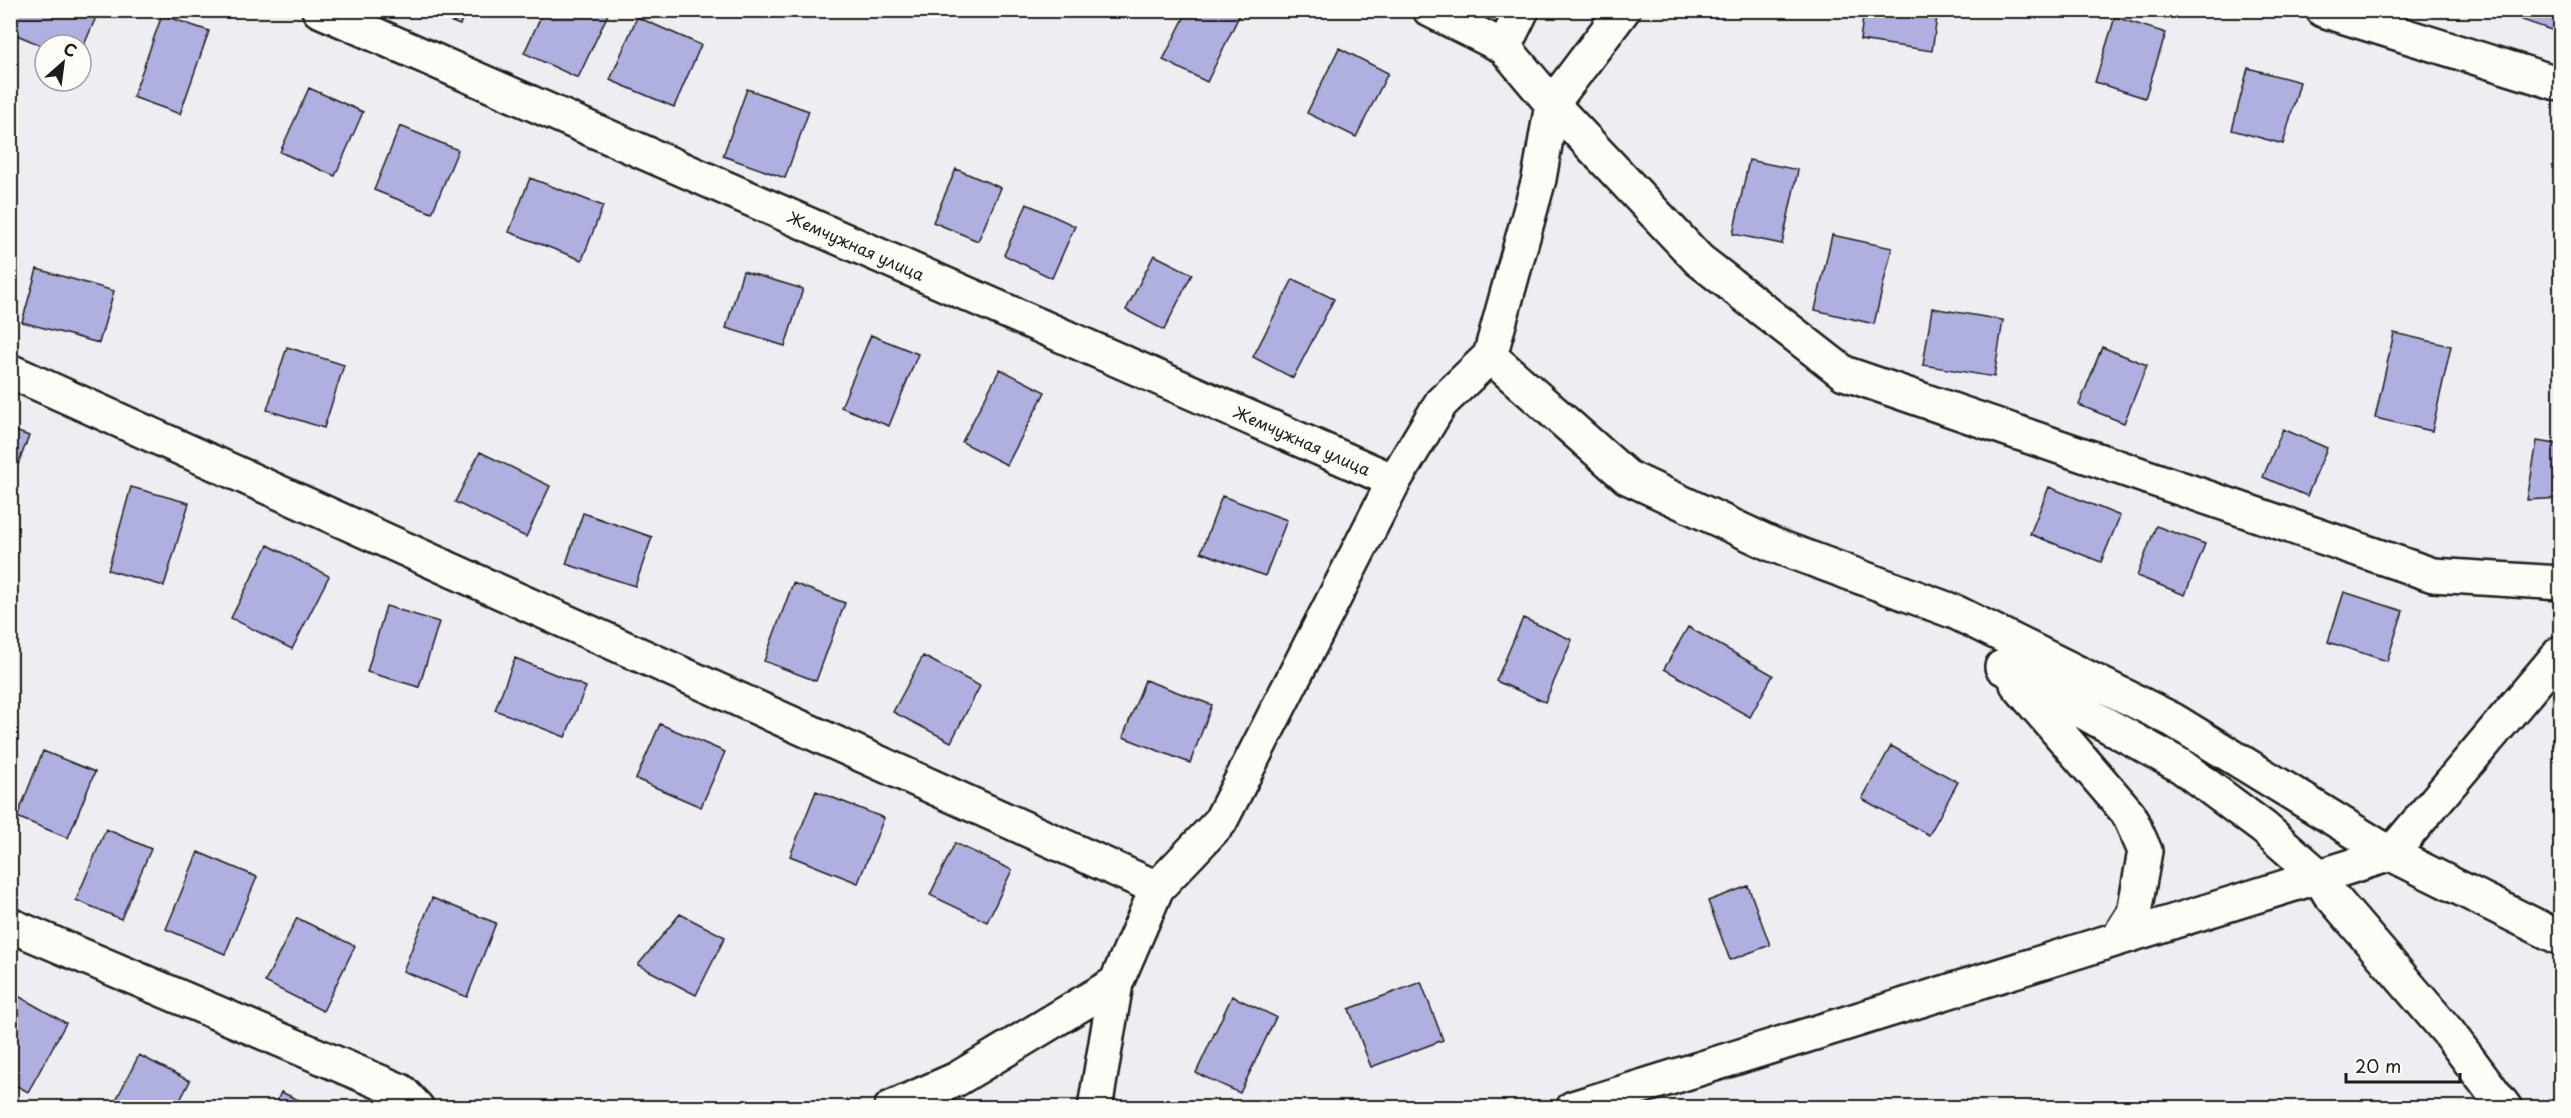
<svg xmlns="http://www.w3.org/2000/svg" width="2571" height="1118" viewBox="0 0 2571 1118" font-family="'Playpen Sans',sans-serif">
<rect width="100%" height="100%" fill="#ededf2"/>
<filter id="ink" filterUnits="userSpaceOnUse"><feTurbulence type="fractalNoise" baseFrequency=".0167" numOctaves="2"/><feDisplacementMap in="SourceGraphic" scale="12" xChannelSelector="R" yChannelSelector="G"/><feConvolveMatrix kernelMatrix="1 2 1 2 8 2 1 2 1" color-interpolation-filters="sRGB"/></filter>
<g filter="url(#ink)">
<path fill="#afafe0" stroke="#1c1c1c" stroke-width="1.5" d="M19 10H99L81 52V45L45 47 10 32Z
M420 10H465L460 25Z
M544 10 609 12 578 78 524 53Z
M1188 10H1233L1240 14 1207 82 1163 60Z
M1864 10H1938L1932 51 1860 40Z
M2513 10H2560V33L2511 16Z
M162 15 209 31 180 114 133 97Z
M637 17 701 45 674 107 610 80Z
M2115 17 2166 33 2145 98 2095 82Z
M1339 48 1388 73 1356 137 1307 113Z
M2248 68 2300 82 2283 144 2232 130Z
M309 88 363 112 335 176 280 152Z
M747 89 809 111 785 178 723 156Z
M400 126 458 150 432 213 374 190Z
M1749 160 1798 170 1782 244 1733 234Z
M956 169 1001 188 978 241 933 222Z
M530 178 603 206 582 260 509 232Z
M1027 204 1075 226 1052 278 1004 255Z
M1832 235 1892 248 1874 324 1815 310Z
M1154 255 1192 274 1164 330 1126 310Z
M37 269 114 291 99 343 22 322Z
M743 271 803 289 785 346 726 328Z
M1293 279 1334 299 1293 378 1253 357Z
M1932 308 2003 320 1994 377 1923 365Z
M2394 333 2451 346 2432 431 2375 418Z
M871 335 918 354 889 426 841 407Z
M287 347 344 365 324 428 267 410Z
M2102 347 2147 365 2124 423 2079 405Z
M1000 369 1045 392 1007 465 962 442Z
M10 429 29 436 10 485Z
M2283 429 2327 448 2307 496 2263 477Z
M2537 441 2560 445V498L2527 500Z
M480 452 550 486 526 537 455 502Z
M131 487 189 503 164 586 108 570Z
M2049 487 2120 516 2101 562 2030 534Z
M1222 496 1287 520 1265 576 1201 552Z
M583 513 652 537 635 586 566 564Z
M2156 526 2205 544 2185 595 2137 576Z
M268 545 329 576 292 649 231 618Z
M793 583 845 603 816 681 764 661Z
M2344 592 2403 611 2387 661 2328 642Z
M386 606 439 622 419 687 367 672Z
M1523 618 1572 640 1545 702 1496 681Z
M1688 627 1773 675 1750 717 1664 669Z
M923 656 980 686 951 742 893 712Z
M515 658 586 687 565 737 495 710Z
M1145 680 1212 705 1190 763 1123 737Z
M660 724 725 752 701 807 636 779Z
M1891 746 1958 782 1929 835 1862 799Z
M43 751 95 772 68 838 17 817Z
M816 791 884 818 858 883 790 856Z
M106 829 151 849 121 919 76 900Z
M955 843 1012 870 987 922 930 895Z
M198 852 257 877 225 954 166 929Z
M1748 886 1770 945 1730 960 1708 901Z
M432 898 496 923 467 997 403 971Z
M680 914 725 937 696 995 638 965Z
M297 918 355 946 323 1011 265 982Z
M1421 982 1443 1040 1371 1067 1349 1009Z
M11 992 66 1023 28 1092 10 1082Z
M1232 996 1276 1017 1240 1093 1196 1073Z
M139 1055 190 1081 176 1108H112Z
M281 1092 316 1108H274Z"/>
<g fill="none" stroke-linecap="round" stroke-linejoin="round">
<g stroke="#1c1c1c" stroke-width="38">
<path id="minor" d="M319 10 1394 481
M1430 10 1504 47 1552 104 1623 10
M2323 10 2560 84
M1504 47 1522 10
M1490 356 1627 477 1771 544 1955 612 2173 720 2391 854 2560 938
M10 371 1157 888
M2002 667 2181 766 2264 828 2319 876 2329 893 2448 1032 2505 1108
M2017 684 2128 813 2145 851 2134 913 2118 938
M10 925 401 1091 417 1108
M891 1108 957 1079 1116 983
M1095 1108 1116 983 1157 888 1220 822 1394 481 1441 403 1490 356 1539 179 1552 104 1699 260 1844 373 2433 575 2560 583
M1573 1108 2391 854 2560 653"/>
</g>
<use href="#minor" stroke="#fdfcf7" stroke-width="33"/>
</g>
</g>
<g text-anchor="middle" stroke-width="4.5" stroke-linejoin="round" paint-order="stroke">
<g font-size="16" fill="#1c1c1c" stroke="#fdfcf7">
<text transform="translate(856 246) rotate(24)" y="6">Жемчужная улица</text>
<text transform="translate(1302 441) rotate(24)" y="6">Жемчужная улица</text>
</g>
</g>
<rect width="2571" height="1118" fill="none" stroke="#fdfcf7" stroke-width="36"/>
<rect x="18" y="18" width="2535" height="1082" fill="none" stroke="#1c1c1c" stroke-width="2" filter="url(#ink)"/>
<g transform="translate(63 63) rotate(28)"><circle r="28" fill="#fdfcf7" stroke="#a3a29f" stroke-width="1.5"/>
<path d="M0-4.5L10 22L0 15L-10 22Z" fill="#1c1c1c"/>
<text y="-9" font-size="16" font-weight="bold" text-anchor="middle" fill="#1c1c1c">С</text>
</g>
<path d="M2346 1073v9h114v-9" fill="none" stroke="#1c1c1c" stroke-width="3"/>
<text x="2355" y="1073" font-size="18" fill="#1c1c1c" stroke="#fdfcf7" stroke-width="4.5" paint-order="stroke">20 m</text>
</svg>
